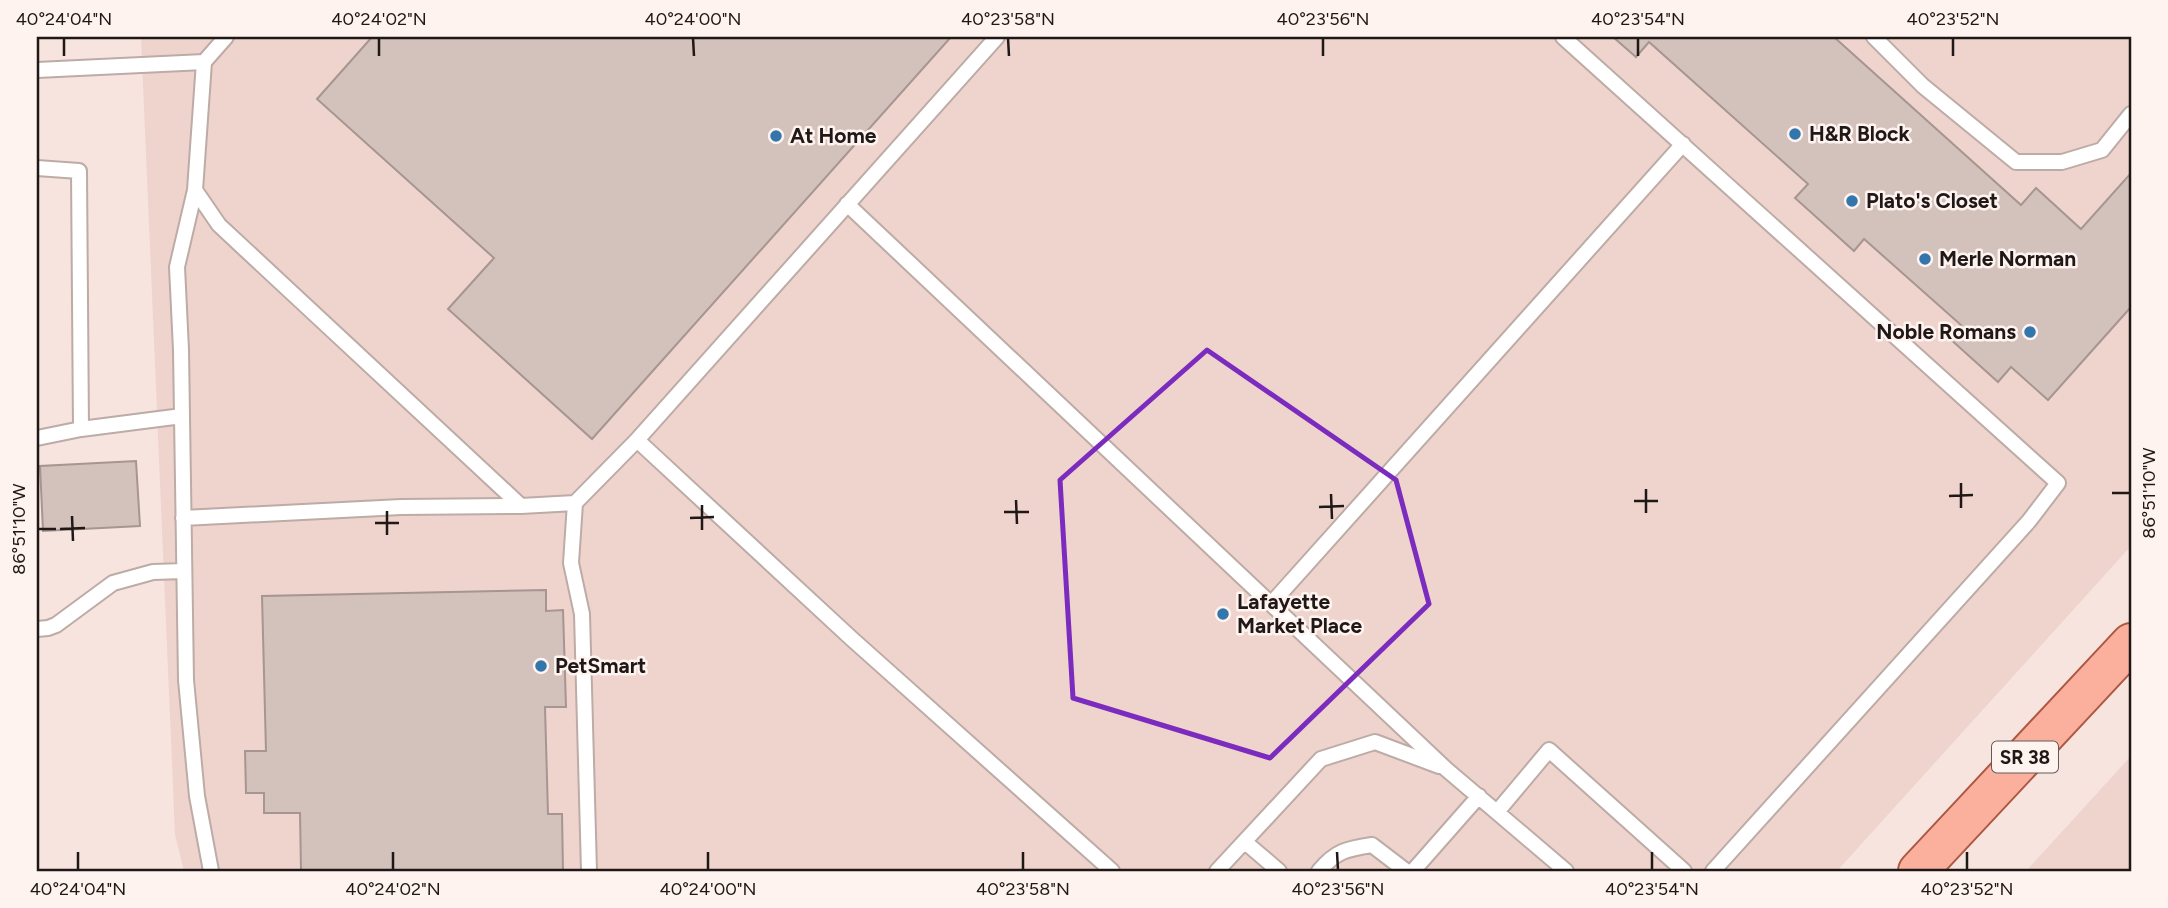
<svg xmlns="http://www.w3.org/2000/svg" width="2168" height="908" viewBox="0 0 2168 908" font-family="Figtree,sans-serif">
<rect width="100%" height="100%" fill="#f7e4df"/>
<path fill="#efd4cd" d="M141 37H2131V546L1837 871H184L175 835Z
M2131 756V871H2026Z"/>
<path fill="#d3c1bc" stroke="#a69590" stroke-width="2" d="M372 37H951L592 439 448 309 494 258 317 99Z
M1613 37H1834L2021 205 2036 188 2081 229 2131 173V307L2048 400 2011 367 1998 382 1949 338 1961 325 1864 239 1854 251 1795 198 1808 184 1649 42 1636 57Z
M136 461 140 526 43 531 40 466Z
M546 590V611L563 610 566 707H545L548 814H562L563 871H301L300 813H264V793H246L245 751H266L262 596Z"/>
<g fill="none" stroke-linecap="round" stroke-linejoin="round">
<g stroke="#bdaba6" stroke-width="18">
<path id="service" d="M226 37 204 62 195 190 219 225 521 506 575 503 637 440 997 37
M1563 37 2058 483 2029 521 1713 871
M1874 37 1923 86 2016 162H2062L2102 150 2131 114
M37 70 204 62
M37 168 79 171 81 429 37 438
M195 190 177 267 181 350 186 680 197 796 211 871
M847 204 1446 769 1566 871
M81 429 182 416
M637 440 852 639 1112 871
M575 503 571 563 582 614 589 871
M183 518 401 507 521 506
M1271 604 1683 144
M37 629 48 628 56 625 113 583 153 572 184 571
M1497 812 1549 750 1684 871
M1245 842 1279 871
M1217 871 1321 759 1375 742 1439 766
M1319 871C1336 851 1346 849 1372 845L1406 871
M1413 871 1479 796"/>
</g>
<g stroke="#ac5843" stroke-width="42">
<path id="primary" d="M1918 871 2131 643"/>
</g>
<use href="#service" stroke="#fff" stroke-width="14"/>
<use href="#primary" stroke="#fbb09d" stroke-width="38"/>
</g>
<path fill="none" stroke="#7b2cbf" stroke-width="5" stroke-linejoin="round" d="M1207 350 1396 480 1429 604 1270 758 1073 698 1060 480Z"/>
<path fill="none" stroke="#1f1817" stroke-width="2.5" d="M64 38V56M379 38V56M693 38 694 56M1008 38 1009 56M1323 38V56M1638 38V56M1953 38V56M1961 483V508M1646 489V513M2112 493H2130M1331 494 1332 519M1949 496 1973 495M1016 500 1017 524M1634 501H1658M702 505V530M1319 507 1344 506M387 511V535M1004 512H1029M72 516 73 541M690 518 714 517M375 523H399M38 529H56M60 529 85 528M78 852V870M393 852V870M708 852V870M1023 852V870M1337 852 1338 870M1652 852V870M1967 852V870"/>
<g fill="#3376ac" stroke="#fff3f0" stroke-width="2.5">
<circle cx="1795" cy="134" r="7"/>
<circle cx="776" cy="136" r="7"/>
<circle cx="1852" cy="201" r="7"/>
<circle cx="1925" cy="259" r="7"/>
<circle cx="2030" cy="332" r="7"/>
<circle cx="1223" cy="614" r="7"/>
<circle cx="541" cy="666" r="7"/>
</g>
<g text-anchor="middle" stroke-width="5" stroke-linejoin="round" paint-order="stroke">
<rect fill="#fff3f0" stroke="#625a58" stroke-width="2" x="1992" y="741.5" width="66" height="31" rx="5"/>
<g font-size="19" font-weight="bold" fill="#1f1817">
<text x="2025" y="764">SR 38</text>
</g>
<g font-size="21" font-weight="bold" fill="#1f1817" stroke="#fff3f0" text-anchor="start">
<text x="1809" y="141">H&amp;R Block</text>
<text x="790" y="143">At Home</text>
<text x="1866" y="208">Plato's Closet</text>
<text x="1939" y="266">Merle Norman</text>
<text x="2016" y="339" text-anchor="end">Noble Romans</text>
<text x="1237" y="609">Lafayette<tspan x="1237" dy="24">Market Place</tspan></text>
<text x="555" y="673">PetSmart</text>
</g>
</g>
<rect width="2168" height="908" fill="none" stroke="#fff3f0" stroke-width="77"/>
<rect x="38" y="38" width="2092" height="832" fill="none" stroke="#1f1817" stroke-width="2.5"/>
<g font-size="18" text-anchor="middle" fill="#1f1817">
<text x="64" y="25">40°24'04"N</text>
<text x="379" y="25">40°24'02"N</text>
<text x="693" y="25">40°24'00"N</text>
<text x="1008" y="25">40°23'58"N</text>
<text x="1323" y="25">40°23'56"N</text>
<text x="1638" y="25">40°23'54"N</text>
<text x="1953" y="25">40°23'52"N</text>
<text transform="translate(2149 493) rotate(-90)" y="6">86°51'10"W</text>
<text transform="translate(19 529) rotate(-90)" y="6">86°51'10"W</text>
<text x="78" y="895">40°24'04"N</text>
<text x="393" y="895">40°24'02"N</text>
<text x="708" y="895">40°24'00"N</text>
<text x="1023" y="895">40°23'58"N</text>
<text x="1338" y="895">40°23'56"N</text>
<text x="1652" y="895">40°23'54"N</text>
<text x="1967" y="895">40°23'52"N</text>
</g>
</svg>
